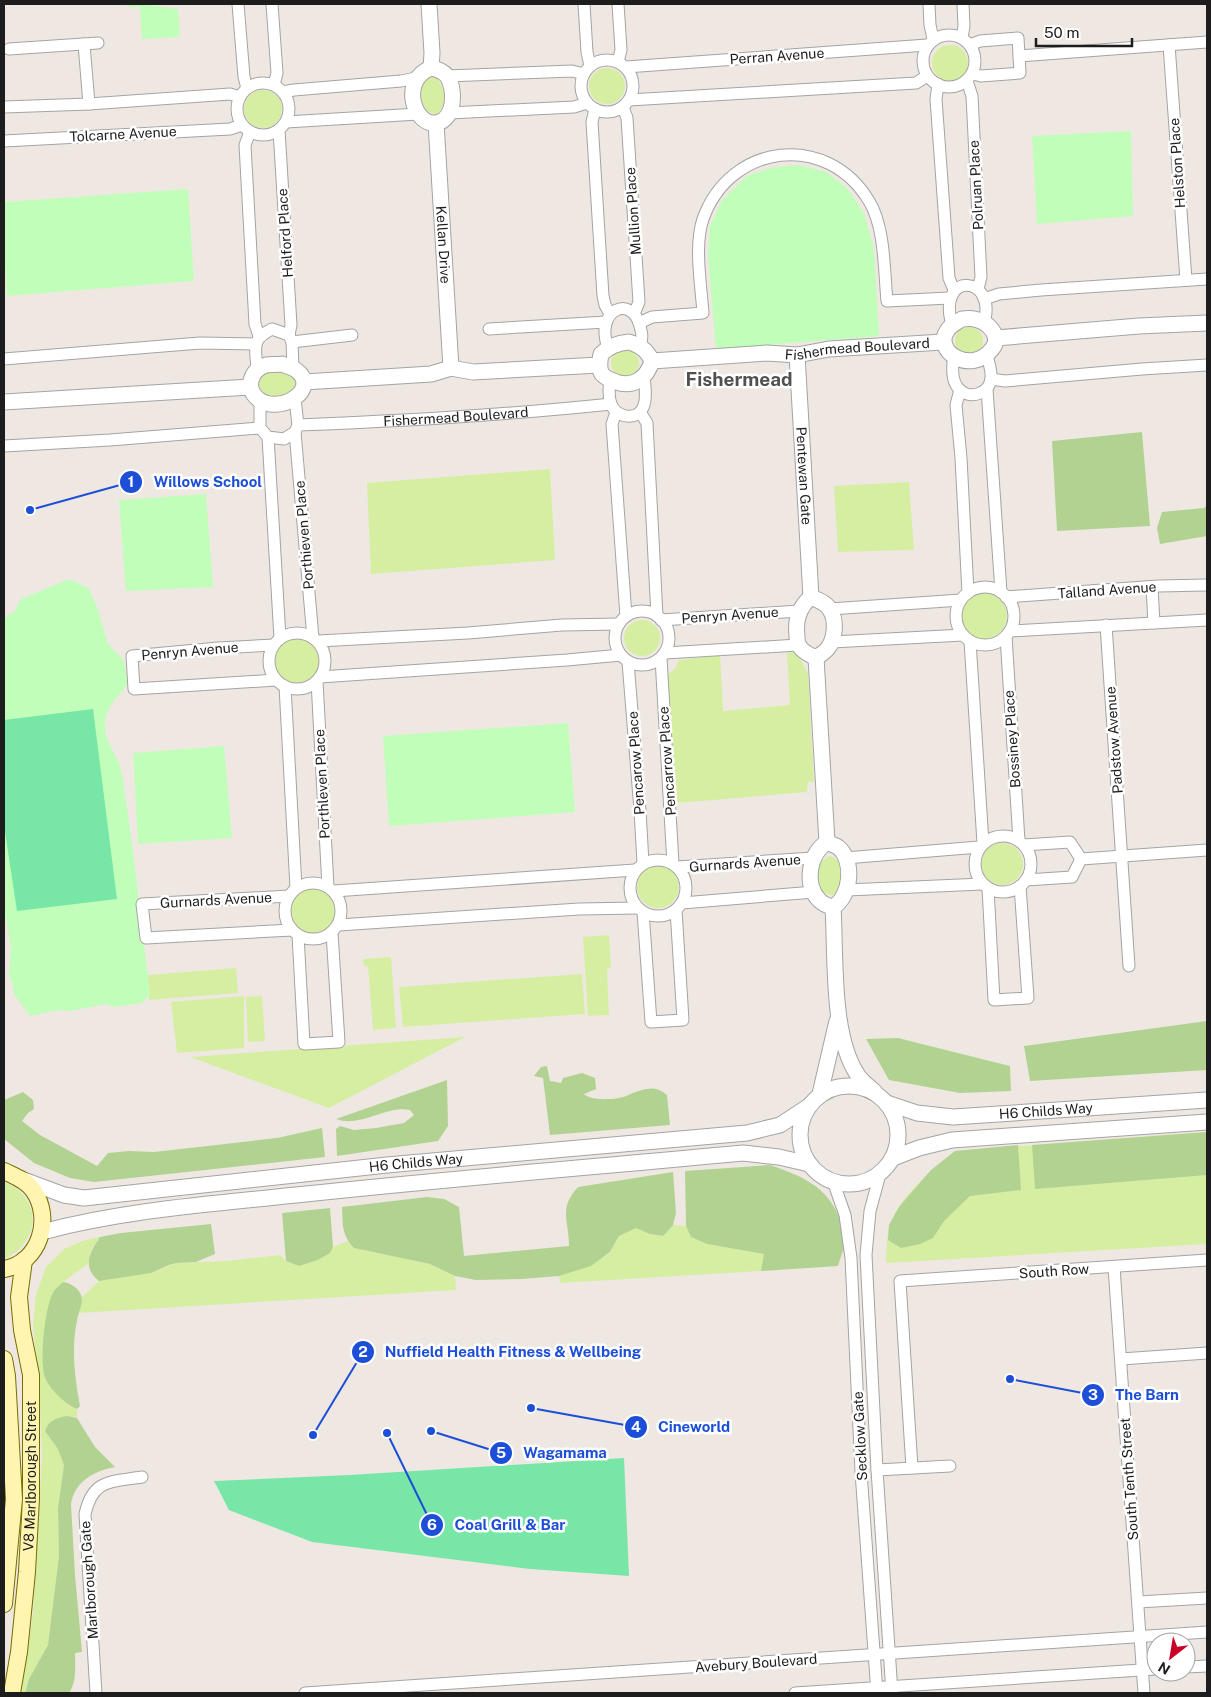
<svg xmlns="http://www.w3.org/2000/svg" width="1211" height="1697" viewBox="0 0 1211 1697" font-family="'Public Sans',sans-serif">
<rect width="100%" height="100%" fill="#efe8e2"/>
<path fill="#d6eea2" d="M932 63a18 18 0 1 1 36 0a18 18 0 1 1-36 0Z
M589 86a18 18 0 1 1 36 0a18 18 0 1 1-36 0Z
M431 75C446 81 449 105 436 115L427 111C419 99 418 84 431 75Z
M244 109a19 19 0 1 1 38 0a19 19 0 1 1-38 0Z
M955 341a14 14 0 1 1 28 0a14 14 0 1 1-28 0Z
M611 363a14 14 0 1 1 28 0a14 14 0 1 1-28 0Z
M282 370 293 376 296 382C290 402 266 404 258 384 263 371 268 371 282 370Z
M550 469 555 560 371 574 367 483Z
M909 482 914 550 838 552 834 486Z
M961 616a23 23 0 1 1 46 0a23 23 0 1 1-46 0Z
M624 638a18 18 0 1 1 36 0a18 18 0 1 1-36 0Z
M273 661a23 23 0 1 1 46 0a23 23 0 1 1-46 0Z
M787 652 798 654 808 674 814 782H808L807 792 677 803 667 675 675 669 679 660 720 655 723 711 790 705Z
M981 864a21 21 0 1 1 42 0a21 21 0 1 1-42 0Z
M830 856C849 864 844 876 838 893L832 895 823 893C813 880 813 862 830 856Z
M637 887a21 21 0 1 1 42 0a21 21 0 1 1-42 0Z
M291 911a23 23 0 1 1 46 0a23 23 0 1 1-46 0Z
M609 935 611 968 607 969 609 1015 588 1016 583 937Z
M391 957 396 1028 373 1030 368 966H364L363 959Z
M236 968 238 993 149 1000 148 975Z
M582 974 585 1014 403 1027 399 987Z
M244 996V1048L177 1053 171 1002Z
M262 996 265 1041 248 1042 246 997Z
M465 1037 329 1108 190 1057Z
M1207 1132V1244L886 1263C887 1251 886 1235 890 1224 900 1196 933 1169 955 1151Z
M4 1182C43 1197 41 1242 4 1259Z
M673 1225 686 1226 691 1237 707 1244 764 1254 761 1271 560 1283 559 1276 591 1265 610 1253 619 1236 636 1228 650 1234 663 1236Z
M100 1237 92 1248 88 1264 63 1282 45 1377C53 1389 62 1404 77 1409V1418L67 1416 45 1431 58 1449 64 1465 58 1508 59 1556 48 1645 29 1679 25 1693H21L33 1613 42 1457 39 1385 33 1324 36 1294 46 1267 64 1249 82 1241Z
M348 1241 354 1248 430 1264 455 1276 456 1290 79 1313 82 1297 99 1281 151 1273 176 1263 227 1261 280 1255 286 1261 299 1266 318 1260 330 1253 333 1247Z"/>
<path fill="#b2d292" d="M1142 432 1150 526 1057 531 1052 441Z
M1207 505V536L1160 544 1157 528 1162 512 1204 508Z
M1207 1021V1070L1030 1081 1024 1046Z
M898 1038 1010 1066 1011 1091 960 1093 889 1080 866 1039Z
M547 1066 550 1081 561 1083 563 1078 582 1073 595 1078 596 1089 584 1094C590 1101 617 1100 626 1096 640 1090 654 1083 667 1095L670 1125 550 1135 543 1078 534 1076 541 1067Z
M447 1080 448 1126 438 1141 337 1156 336 1129 340 1126 354 1130 376 1128 404 1123 414 1115 410 1110C405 1109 399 1109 394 1110 374 1114 356 1126 336 1119Z
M23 1092 33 1100 34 1109 28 1113 22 1121 40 1135 97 1166 108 1153 129 1151 154 1152 277 1138 322 1128 325 1157 94 1182 70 1178 34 1163 4 1139V1100Z
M1207 1132V1175L1035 1189 1032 1145Z
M1018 1145 1021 1190 970 1196 944 1221 933 1238 920 1244 901 1248 888 1240 889 1225 899 1207 931 1170 955 1151Z
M770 1165C801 1176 826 1185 839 1217 842 1224 845 1232 845 1240 845 1248 840 1258 838 1266L761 1271 764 1254 707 1244 691 1237 686 1226 685 1171Z
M673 1172 676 1213 673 1225 663 1236 650 1234 636 1228 619 1236 610 1252 591 1266 559 1276 522 1279 476 1280 455 1276 430 1264 354 1248C341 1234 343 1224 342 1207L427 1197 444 1199 459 1207 464 1256 569 1246C569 1220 558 1209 578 1187Z
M330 1208 333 1247 330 1253 318 1260 299 1266 286 1261 282 1213Z
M211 1224 215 1254 196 1262 176 1263 169 1265 151 1273 99 1281C82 1268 89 1253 100 1237L121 1233Z
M63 1282C70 1283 78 1287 81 1295 84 1303 78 1312 77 1321 71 1348 75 1379 80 1406L77 1409C66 1405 49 1389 45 1377 39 1362 45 1304 54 1291 56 1288 60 1285 63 1282Z
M67 1416 77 1418 95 1447 115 1467C94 1471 75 1481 71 1504L75 1575 82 1652 75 1653C75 1667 77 1681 69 1693H25L29 1679 48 1645 59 1556 58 1508 64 1465 58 1449 45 1431C49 1420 56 1418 67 1416Z"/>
<path fill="#c1feba" d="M124 4H143L178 9 180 37 142 39 140 7H128Z
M1131 131 1133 216 1037 224 1032 136Z
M799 165 826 172 847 188 864 213 874 249 879 336 716 349 708 256 710 226 722 200 747 176 774 167Z
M188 189 194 281 7 296 4 248V202Z
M206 494 213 587 126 591 119 500Z
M67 580 75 581 89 589 98 610 108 644 124 661 128 684C118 696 106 707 105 723 104 745 119 755 122 775 134 848 141 921 150 994L142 1003 116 1007 105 1004 71 1011 59 1010 30 1016 14 994 13 985 9 975 11 947 4 908V618L14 612 21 599Z
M568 723 575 812 389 826 383 736Z
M224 746 232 838 138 844 133 753Z"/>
<path fill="#78e6a6" d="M93 709 117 899 17 911 4 825V720Z
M624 1458 629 1576 530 1569 312 1542 229 1510 214 1481 350 1475Z"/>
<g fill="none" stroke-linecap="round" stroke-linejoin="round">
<g stroke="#a4a4a4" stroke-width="13">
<g id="minor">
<path d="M238 4 244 77 247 88"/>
<path d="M272 4 277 73 274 85"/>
<path d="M584 4 587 52 590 66"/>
<path d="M929 4 930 25 933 39"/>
<circle cx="949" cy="61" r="26"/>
<path d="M962 38 964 26 963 4"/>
<path d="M84 44 89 104"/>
<path d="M970 45 980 41 1018 38 1020 73 981 76 973 74"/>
<path d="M1169 45 1186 280"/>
<path d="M9 49 98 43"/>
<path d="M1019 56 1207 42"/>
<circle cx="607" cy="86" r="26"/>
<path d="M618 62 621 50 618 4"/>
<path d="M626 67 927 45"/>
<path d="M447 76 572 71 584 74"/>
<path d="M967 81 972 96 981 277 978 289"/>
<circle cx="263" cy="109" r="26"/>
<path d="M938 84 936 99 949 278 954 290"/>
<path d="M283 92 294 90 401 81 416 78"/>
<path d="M629 100 916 83 927 76"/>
<path d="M4 107 89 104 230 94 240 97"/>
<path d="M623 107 627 118 639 302 634 314"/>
<path d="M595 109 592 122 603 296 605 305 610 314"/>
<path d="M449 113 574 107 587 103"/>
<path d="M286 122 418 114"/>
<path d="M279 130 291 325 289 335"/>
<path d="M250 132 245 145 255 324 259 336"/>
<path d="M4 141 230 129 242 125"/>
<path d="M984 299 999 294 1041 290 1207 279"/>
<path d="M639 323 652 317 703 313C701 285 694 245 703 219 730 143 827 131 869 201 885 227 884 270 887 301L950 298"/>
<path d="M952 325C936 270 998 275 984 323"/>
<path d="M489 329 606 322"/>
<path d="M292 342 352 335"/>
<path d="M608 348C594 309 632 294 640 326 642 334 643 338 640 345"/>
<path d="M954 356C952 367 951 382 960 390 971 400 989 393 991 379 992 371 989 363 987 356"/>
<path d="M4 359 200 343 256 344"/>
<path d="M257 370C256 348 250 340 272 329L289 335 292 342 293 368"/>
<path d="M991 379 1005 381 1142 369 1207 365"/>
<path d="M610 380C609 388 608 396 611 404 616 418 639 422 644 405 647 397 645 386 644 377"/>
<path d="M987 389 1001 592"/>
<path d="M960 390 956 405 961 458 968 593"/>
<path d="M260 401V428L268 437 284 439 295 432 298 425 295 399"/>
<path d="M616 412 612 424 626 616"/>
<path d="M640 412 647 423 657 616"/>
<path id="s1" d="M298 425C402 421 507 415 611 404"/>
<path d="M295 432 313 638"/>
<path d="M268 437 280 638"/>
<path d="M4 446 110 440 260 428"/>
<path d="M1152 587 1154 623"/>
<circle cx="985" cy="616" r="29"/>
<path d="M1006 597 1158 586 1207 585"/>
<path d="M830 609 961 600"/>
<circle cx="642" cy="638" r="27"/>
<path d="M661 620 799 611"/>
<path d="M1106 625 1129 966"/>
<path d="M1010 631 1207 620"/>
<circle cx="297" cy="661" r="28"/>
<path d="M1006 636 1019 841"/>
<path d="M318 641 468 633 562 625 619 624"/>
<path d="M970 641 983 843"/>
<path d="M832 642 963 635"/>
<path d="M274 645 218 648 132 656 134 689 276 680"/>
<path d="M665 653 798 645"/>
<path d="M661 658 673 864"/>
<path d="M628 662 640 810 643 863"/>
<path d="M320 677 567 660 621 655"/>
<path d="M317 681 328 887"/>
<path d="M285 686 296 888"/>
<circle cx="1003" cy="864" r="28"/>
<path d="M1024 845 1070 842 1081 859"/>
<path d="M845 858 979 847"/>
<path d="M1081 859 1207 850"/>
<circle cx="658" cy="888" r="28"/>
<path d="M677 867 813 858"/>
<path d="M1026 880 1072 877 1081 859"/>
<circle cx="313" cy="911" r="28"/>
<path d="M988 888 994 1000 1028 998 1020 886"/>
<path d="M847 890 982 884"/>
<path d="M334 891 635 870"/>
<path d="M289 896 142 904 146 938 292 930"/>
<path d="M682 903 814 892"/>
<path d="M643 912 651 1022 683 1020 676 910"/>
<path d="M339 925 579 909 637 908"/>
<path d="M298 935 304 1044 339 1042 332 933"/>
<path d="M880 1174 870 1211 866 1255 877 1470 892 1693"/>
<path d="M833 1181 845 1215 851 1258 861 1472 877 1693"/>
<path d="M1114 1267 1144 1693"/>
<path d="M1121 1359 1207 1353"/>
<path d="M912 1468 900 1281 1207 1260"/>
<path d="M877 1470 950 1466"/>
<path d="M1138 1602 1207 1598"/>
<path d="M1186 1667 1207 1666"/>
<path d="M96 1693 85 1514C93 1478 112 1482 142 1477"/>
<path d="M305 1693 1207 1632"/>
<path d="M795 1693 1156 1669"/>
</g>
</g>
<g stroke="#a4a4a4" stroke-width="17">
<g id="tertiary">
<path d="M429 4 432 53 431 68"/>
<path d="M431 68C437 69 443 71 447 76 456 89 455 119 437 123 414 127 399 80 431 68Z"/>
<path id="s2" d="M436 123 451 368"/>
<path d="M962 319C965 319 970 318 974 319 987 321 1003 336 992 349 971 376 933 351 947 331 950 325 956 323 962 319Z"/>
<path d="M996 338 1139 326 1207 323"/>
<path d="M629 342C641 346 647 350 652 361 647 378 634 388 616 382 611 380 605 378 602 374 598 368 600 361 601 354 609 346 617 343 629 342Z"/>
<path id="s3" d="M797 355 811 597"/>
<path id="s4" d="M652 361 767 353 797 355 829 349 943 342"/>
<path d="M282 364C286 366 292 367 296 370 322 389 278 417 257 398 245 387 251 370 266 365 271 364 277 365 282 364Z"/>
<path d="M304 382 431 374 451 368 473 372 599 365"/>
<path d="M4 402 250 387"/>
<path d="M811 597C818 600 827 603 830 610 837 620 835 639 828 648 825 652 820 655 816 658 810 655 803 652 800 647 797 644 797 640 797 636 795 620 799 607 811 597Z"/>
<path d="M816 658 827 842"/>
<path d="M827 842C830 844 835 845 838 847 855 861 851 897 833 907 828 906 823 904 819 900 804 884 809 854 827 842Z"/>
<path d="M833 907C836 956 831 1034 857 1074 861 1081 868 1086 874 1091"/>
<circle cx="849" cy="1135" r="49"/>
<path d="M820 1094 837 1021"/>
<path id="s5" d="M887 1103 917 1113 953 1117 1207 1100"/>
<path d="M893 1158 919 1148 952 1140 1207 1122"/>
<path id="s6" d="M21 1179 64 1195 84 1198 387 1165 747 1133 780 1125 809 1106"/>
<path d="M42 1232C124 1210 211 1204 296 1195 445 1179 594 1167 743 1153L779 1157 809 1164"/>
</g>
</g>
<g stroke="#786e00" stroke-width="18">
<g id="secondary">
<path d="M4 1171C14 1176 26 1180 33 1190 53 1218 40 1263 4 1269"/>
<path d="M4 1359 7 1376 14 1499 4 1604"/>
<path id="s7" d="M12 1693 19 1652 27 1572 31 1498V1375L22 1330 19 1297 24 1260"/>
</g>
</g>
<use href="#minor" stroke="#fff" stroke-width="11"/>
<use href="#tertiary" stroke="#fff" stroke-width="15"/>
<use href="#secondary" stroke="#fff4b0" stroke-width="16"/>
</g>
<g text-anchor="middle" stroke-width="5" stroke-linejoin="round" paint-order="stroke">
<g font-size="14" fill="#1d1d1d" stroke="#fff">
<text transform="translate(777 56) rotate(-4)" y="5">Perran Avenue</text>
<text transform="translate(123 134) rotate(-3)" y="5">Tolcarne Avenue</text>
<text transform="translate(1177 163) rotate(-94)" y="5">Helston Place</text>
<text transform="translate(976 185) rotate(-93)" y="5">Polruan Place</text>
<text transform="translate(633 211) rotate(-94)" y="5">Mullion Place</text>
<text transform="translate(285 233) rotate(-94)" y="5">Helford Place</text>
<text dy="5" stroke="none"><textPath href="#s2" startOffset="122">Kellan Drive</textPath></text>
<text dy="5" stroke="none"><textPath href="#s4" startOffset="206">Fishermead Boulevard</textPath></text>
<text dy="5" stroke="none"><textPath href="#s1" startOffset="158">Fishermead Boulevard</textPath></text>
<text dy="5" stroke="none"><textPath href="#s3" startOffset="121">Pentewan Gate</textPath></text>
<text transform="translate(304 535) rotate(-95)" y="5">Porthieven Place</text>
<text transform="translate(1107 590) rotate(-4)" y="5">Talland Avenue</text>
<text transform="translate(730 615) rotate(-4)" y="5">Penryn Avenue</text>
<text transform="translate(190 651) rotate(-5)" y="5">Penryn Avenue</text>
<text transform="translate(1012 739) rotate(-94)" y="5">Bossiney Place</text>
<text transform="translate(1114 740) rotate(-94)" y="5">Padstow Avenue</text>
<text transform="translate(667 761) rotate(-94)" y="5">Pencarrow Place</text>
<text transform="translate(636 763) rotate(-94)" y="5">Pencarow Place</text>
<text transform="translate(322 784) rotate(-93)" y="5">Porthleven Place</text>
<text transform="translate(745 863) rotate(-4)" y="5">Gurnards Avenue</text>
<text transform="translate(216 900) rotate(-3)" y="5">Gurnards Avenue</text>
<text dy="5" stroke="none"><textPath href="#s5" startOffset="161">H6 Childs Way</textPath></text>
<text dy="5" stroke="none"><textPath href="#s6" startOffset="400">H6 Childs Way</textPath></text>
<text transform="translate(1054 1271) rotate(-4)" y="5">South Row</text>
<text transform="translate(860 1436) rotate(-93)" y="5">Secklow Gate</text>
<text dy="5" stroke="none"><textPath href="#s7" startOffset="218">V8 Marlborough Street</textPath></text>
<text transform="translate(1129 1479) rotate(-94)" y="5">South Tenth Street</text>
<text transform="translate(89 1580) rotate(-94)" y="5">Marlborough Gate</text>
<text transform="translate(756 1663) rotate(-4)" y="5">Avebury Boulevard</text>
</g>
<g font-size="19" font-weight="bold" fill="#505050" stroke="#fff">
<text x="739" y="386">Fishermead</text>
</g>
</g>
<path fill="none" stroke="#1d4ed8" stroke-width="2" d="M30 510L131 482M313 1435L363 1352M1010 1379L1093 1395M531 1408L636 1427M431 1431L501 1453M387 1433L432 1525"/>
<g fill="#1d4ed8" stroke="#fff" stroke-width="2">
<circle cx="30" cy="510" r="5"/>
<circle cx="313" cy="1435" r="5"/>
<circle cx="1010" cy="1379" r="5"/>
<circle cx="531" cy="1408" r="5"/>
<circle cx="431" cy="1431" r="5"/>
<circle cx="387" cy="1433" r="5"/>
<circle cx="131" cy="482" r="12"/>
<circle cx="363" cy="1352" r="12"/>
<circle cx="1093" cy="1395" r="12"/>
<circle cx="636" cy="1427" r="12"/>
<circle cx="501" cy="1453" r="12"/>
<circle cx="432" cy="1525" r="12"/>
</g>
<g font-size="15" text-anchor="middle" font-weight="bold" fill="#fff">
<text x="131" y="487">1</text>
<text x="363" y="1357">2</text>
<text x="1093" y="1400">3</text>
<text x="636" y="1432">4</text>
<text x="501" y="1458">5</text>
<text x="432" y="1530">6</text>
</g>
<g font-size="15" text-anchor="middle" font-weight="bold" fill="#1d4ed8" stroke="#fff" stroke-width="5" stroke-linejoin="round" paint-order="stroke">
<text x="208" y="487">Willows School</text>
<text x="513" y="1357">Nuffield Health Fitness &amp; Wellbeing</text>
<text x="1147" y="1400">The Barn</text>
<text x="694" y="1432">Cineworld</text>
<text x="565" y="1458">Wagamama</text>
<text x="510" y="1530">Coal Grill &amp; Bar</text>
</g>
<rect width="1211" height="1697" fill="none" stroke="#1d1d1d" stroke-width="10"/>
<g transform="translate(1171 1657) rotate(211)"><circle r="24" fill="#ffffff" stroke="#a5a5a5"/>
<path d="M0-4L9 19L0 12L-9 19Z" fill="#ca0027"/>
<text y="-8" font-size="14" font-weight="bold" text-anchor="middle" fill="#1d1d1d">N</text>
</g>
<path d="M1036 38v8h96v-8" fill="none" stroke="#1d1d1d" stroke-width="2.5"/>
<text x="1044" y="38" font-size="15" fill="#1d1d1d" stroke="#ffffff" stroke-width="4" paint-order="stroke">50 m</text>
</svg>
